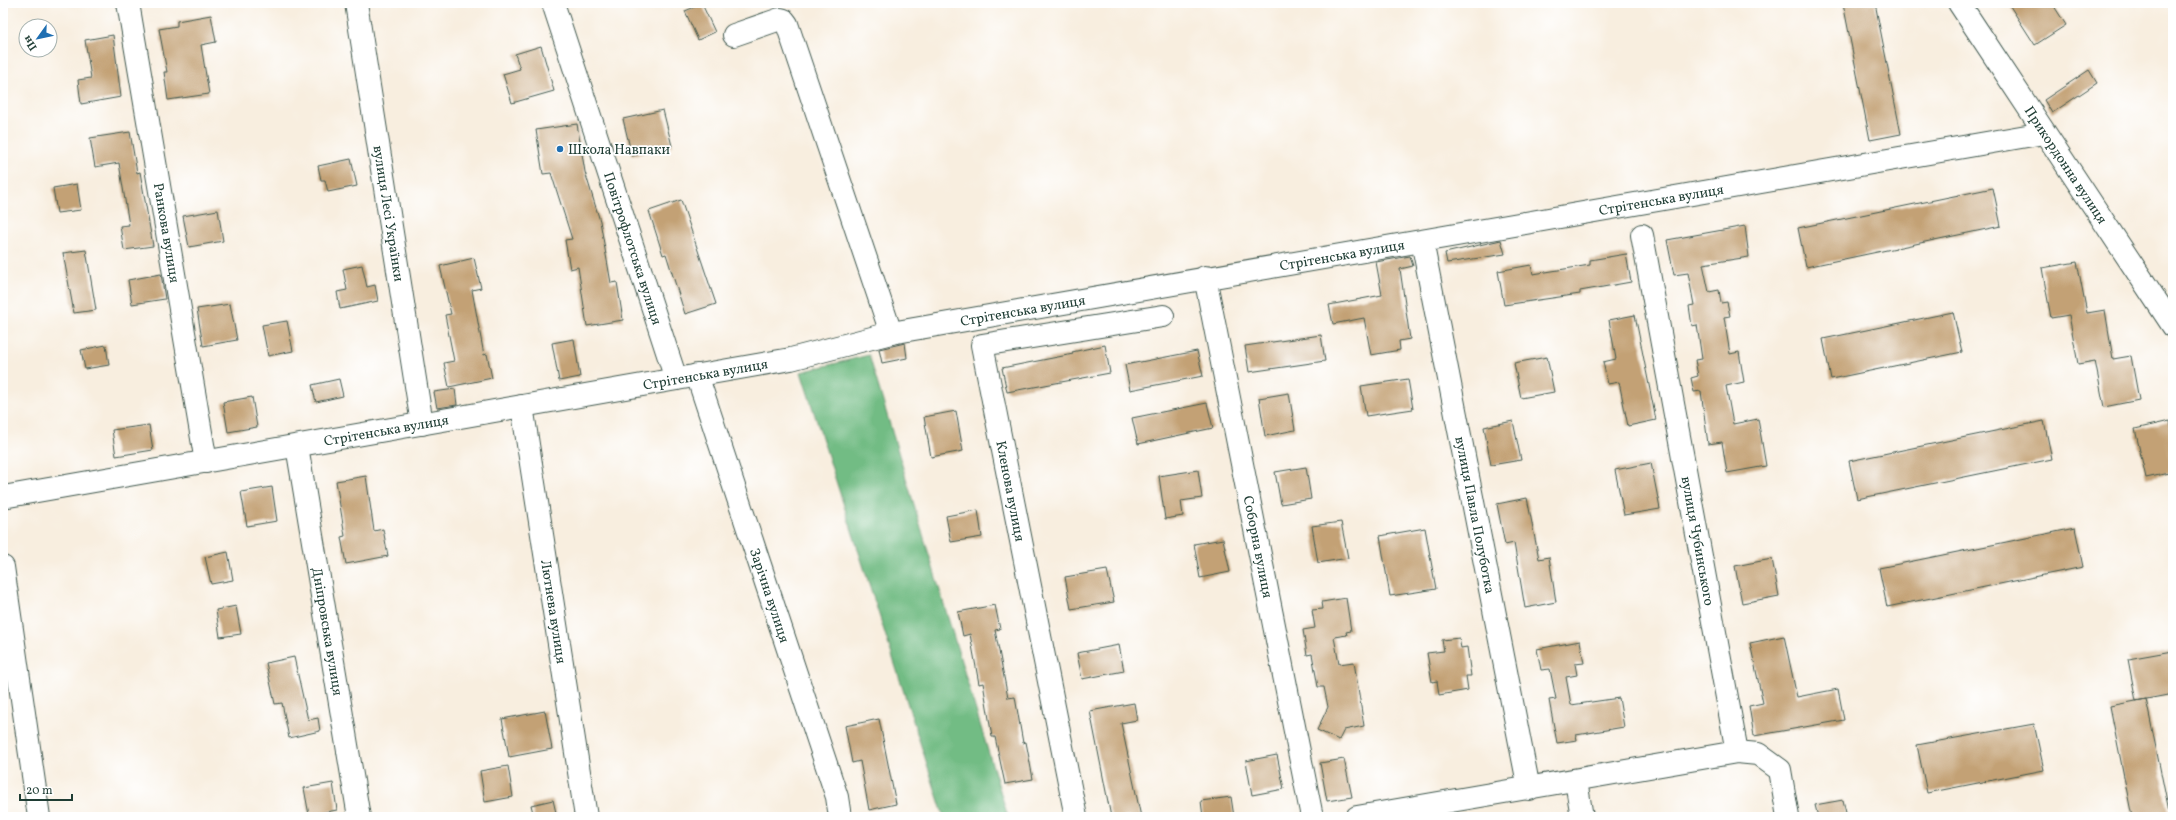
<svg xmlns="http://www.w3.org/2000/svg" width="2176" height="820" viewBox="0 0 2176 820" font-family="Vollkorn,serif">
<rect width="100%" height="100%" fill="#fff"/>
<filter id="ink" filterUnits="userSpaceOnUse"><feTurbulence type="fractalNoise" baseFrequency=".025" numOctaves="2"/><feDisplacementMap in="SourceGraphic" scale="8" xChannelSelector="R" yChannelSelector="G"/><feConvolveMatrix kernelMatrix="1 2 1 2 8 2 1 2 1" color-interpolation-filters="sRGB"/></filter>
<filter id="wash" filterUnits="userSpaceOnUse"><feTurbulence type="fractalNoise" baseFrequency=".012" numOctaves="4" result="noise"/><feDisplacementMap in="SourceGraphic" scale="16" xChannelSelector="R" yChannelSelector="G"/><feGaussianBlur stdDeviation="0.9" result="paint"/><feColorMatrix in="noise" values="0 0 0 0 0 0 0 0 0 0 0 0 0 0 0 0 0 1.4 0 .05"/><feComposite in="paint" operator="in"/></filter>
<g filter="url(#wash)">
<rect width="100%" height="100%" fill="#f8eedf"/>
<path fill="#72bc84" stroke="#487c5c" d="M869 355 1008 817H944L801 372Z"/>
<g id="blocks">
<path fill="#c3a175" d="M1843 3H1875L1901 134 1870 140Z
M2008 3H2052L2066 25 2035 45Z
M702 4 715 32 698 40 685 11Z
M211 15 216 42 201 45 209 94 168 100 164 72H167L159 29 177 26V21Z
M113 35 121 97 81 104 78 80 91 78 85 40Z
M541 46 554 91 512 103 503 74 520 69 515 54Z
M2089 70 2097 83 2052 113 2044 100Z
M663 110 672 146 632 156 623 119Z
M577 124 585 172 600 221 611 283 617 282 623 320 587 326 578 267 570 269 565 240 572 239 551 173 543 174 536 130Z
M130 132 137 173 140 172 153 246 124 250 120 226 129 225 119 163 95 167 90 138Z
M351 159 357 186 328 192 325 180H321L318 166Z
M77 184 81 210 57 213 53 188Z
M1993 188 2001 226 1806 267 1798 228Z
M681 200 716 304 685 314 666 254 663 255 649 211Z
M218 210 223 241 189 247 183 216Z
M1745 226 1749 257 1703 264 1709 292 1719 290 1721 303 1727 302 1730 316 1724 317 1730 354 1739 352 1744 382 1726 386 1733 424 1758 419 1766 466 1727 473 1722 442 1708 444 1701 391 1694 392 1691 378 1698 376 1695 360 1702 359 1697 325 1692 326 1689 306 1694 305 1688 273 1674 275 1667 240Z
M1501 240 1505 254 1447 263 1445 253Z
M86 250 96 310 74 313 63 253Z
M1626 254 1631 282 1580 291V294L1504 305 1498 271 1531 265 1533 274 1590 265V260Z
M1410 256 1413 266 1400 269 1410 339 1399 341 1400 350 1371 355 1364 318 1333 324 1329 305 1382 295 1376 262Z
M474 258 481 288 472 290 484 355 487 354 492 378 449 387 444 363 454 361 445 315 451 314 440 266Z
M2077 262 2087 313 2105 310 2113 359 2131 356 2139 400 2104 407 2095 361 2078 364 2069 315 2051 318 2042 268Z
M362 265 367 287 375 285 378 301 340 309 337 292 347 290 343 269Z
M161 274 165 299 132 304 128 280Z
M230 304 237 340 203 346 197 309Z
M1953 312 1962 352 1831 379 1823 339Z
M1635 315 1656 420 1628 426 1619 382 1608 384 1603 362 1616 359 1609 320Z
M287 321 293 351 268 356 262 325Z
M1321 335 1325 361 1249 372 1245 346Z
M574 339 580 377 559 381 552 343Z
M905 343 907 358 882 363 879 349Z
M106 345 109 365 85 369 81 350Z
M1105 345 1110 373 1007 392 1002 368 1073 354 1072 352Z
M1197 351 1203 376 1130 390 1125 365Z
M1547 357 1554 392 1521 398 1514 363Z
M339 379 343 396 316 402 312 385Z
M1408 379 1413 409 1366 416 1361 386Z
M455 389 457 405 437 408 434 392Z
M1289 393 1295 430 1265 436 1259 398Z
M252 397 257 427 228 432 223 402Z
M1207 403 1213 428 1138 444 1132 418Z
M956 411 963 451 931 457 924 417Z
M1513 421 1521 460 1491 465 1484 427Z
M2044 421 2052 459 1857 499 1849 461Z
M2170 421 2173 436V472L2146 478 2135 429Z
M149 425 153 450 116 456 112 430Z
M1651 463 1660 509 1624 515 1615 470Z
M1306 467 1311 499 1281 504 1275 472Z
M1198 470 1202 498 1181 501 1183 516 1165 519 1159 476Z
M366 476 374 531 383 529 388 556 346 564 341 537 345 536 336 481Z
M272 487 277 521 247 526 241 492Z
M1527 498 1539 559 1549 557 1556 602 1525 608 1514 543 1505 545 1497 504Z
M978 510 982 537 951 542 946 516Z
M1341 522 1348 558 1318 563 1312 526Z
M1425 528 1436 589 1390 596 1380 536Z
M2075 528 2083 567 1887 607 1879 568Z
M1223 539 1230 572 1200 578 1194 544Z
M228 552 233 580 211 584 205 557Z
M1772 559 1779 596 1742 603 1735 566Z
M1107 570 1114 602 1071 609 1065 577Z
M1346 598 1351 631 1346 632 1347 635 1334 637 1339 664 1354 662 1364 726 1344 730 1339 740 1317 730 1328 707 1324 687H1318L1312 654 1307 655 1303 630 1315 628 1312 610 1323 609 1322 602Z
M995 605 1000 629 995 630 1008 698 1015 697 1023 743 1026 742 1033 779 1005 784 995 737H992L983 683 979 684 970 634 963 636 958 612Z
M236 606 241 634 220 637 216 610Z
M1784 636 1797 697 1838 689 1844 720 1754 736 1749 706 1763 703 1750 643Z
M1459 638 1461 648 1467 647 1471 676H1466L1468 690 1439 695 1437 681 1432 682 1427 653 1444 651 1442 640Z
M1580 641 1584 663 1575 664 1577 675 1566 677 1571 705 1619 698 1624 727 1576 735 1577 740 1557 743 1549 700 1556 699 1550 669 1541 670 1537 649Z
M1119 645 1124 671 1082 679 1077 653Z
M2173 651V694L2136 701 2128 659Z
M294 657 308 720 318 718 320 731 289 738 282 703 275 704 266 663Z
M2146 699 2170 817H2132L2110 706Z
M1134 703 1137 720 1121 723 1141 817H1111L1090 711Z
M545 711 552 749 509 757 502 719Z
M879 719 896 804 869 810 860 761 852 763 845 726Z
M2034 724 2044 770 1927 793 1917 745Z
M1277 755 1284 789 1252 795 1246 761Z
M1344 759 1352 797 1327 801 1320 763Z
M508 766 513 797 485 802 480 771Z
M333 783 337 810 309 815 304 788Z
M1231 797 1234 817H1203L1201 801Z
M553 800 557 817H534L531 805Z
M1843 800 1847 817H1818L1815 805Z"/>
</g>
</g>
<g filter="url(#ink)">
<use href="#blocks" fill-opacity="0" stroke="#40584e" stroke-width="1"/>
<g fill="none" stroke-linecap="round" stroke-linejoin="round">
<g stroke="#40584e" stroke-width="24">
<g id="minor">
<path id="s1" d="M128 3 206 462"/>
<path id="s2" d="M356 3 422 424"/>
<path id="s3" d="M553 3 676 379"/>
<path id="s4" d="M1959 3 2173 326"/>
<path d="M734 35 780 19 784 20 787 24 891 333"/>
<path id="s5" d="M1642 235 1737 752"/>
<path id="s6" d="M1423 241 1424 251 1529 789"/>
<path id="s7" d="M1205 277 1312 817"/>
<path id="s8" d="M697 375 837 797 840 817"/>
<path id="s9" d="M522 406 586 817"/>
<path id="s10" d="M297 446 359 817"/>
<path id="s11" d="M3 497 791 359 891 333 2044 133"/>
<path d="M3 567 39 817"/>
<path d="M1576 781 1582 817"/>
<path d="M1076 817 982 345 1163 316"/>
<path d="M1357 817 1737 752 1758 754 1780 770 1788 817"/>
</g>
</g>
<use href="#minor" stroke="#fff" stroke-width="22"/>
</g>
</g>
<circle fill="#1f6fb2" stroke="#fff" stroke-width="1.5" cx="560" cy="149" r="4"/>
<g text-anchor="middle" stroke-width="3.5" stroke-linejoin="round" paint-order="stroke">
<g font-size="14" fill="#1f3d34" stroke="#fff" text-anchor="start">
<text x="568" y="154">Школа Навпаки</text>
</g>
<g font-size="14" fill="#1f3d34" stroke="#fff">
<text dy="5" stroke="none"><textPath href="#s4" startOffset="194">Прикордонна вулиця</textPath></text>
<text dy="5" stroke="none"><textPath href="#s11" startOffset="1685">Стрітенська вулиця</textPath></text>
<text dy="5" stroke="none"><textPath href="#s2" startOffset="213">вулиця Лесі Українки</textPath></text>
<text dy="5" stroke="none"><textPath href="#s1" startOffset="233">Ранкова вулиця</textPath></text>
<text dy="5" stroke="none"><textPath href="#s3" startOffset="258">Повітрофлотська вулиця</textPath></text>
<text dy="5" stroke="none"><textPath href="#s11" startOffset="1361">Стрітенська вулиця</textPath></text>
<text dy="5" stroke="none"><textPath href="#s11" startOffset="1037">Стрітенська вулиця</textPath></text>
<text dy="5" stroke="none"><textPath href="#s11" startOffset="713">Стрітенська вулиця</textPath></text>
<text dy="5" stroke="none"><textPath href="#s11" startOffset="389">Стрітенська вулиця</textPath></text>
<text transform="translate(1011 491) rotate(79)" y="5">Кленова вулиця</text>
<text dy="5" stroke="none"><textPath href="#s6" startOffset="279">вулиця Павла Полуботка</textPath></text>
<text dy="5" stroke="none"><textPath href="#s5" startOffset="311">вулиця Чубинського</textPath></text>
<text dy="5" stroke="none"><textPath href="#s7" startOffset="275">Соборна вулиця</textPath></text>
<text dy="5" stroke="none"><textPath href="#s8" startOffset="232">Зарічна вулиця</textPath></text>
<text dy="5" stroke="none"><textPath href="#s9" startOffset="208">Лютнева вулиця</textPath></text>
<text dy="5" stroke="none"><textPath href="#s10" startOffset="188">Дніпровська вулиця</textPath></text>
</g>
</g>
<rect width="2176" height="820" fill="none" stroke="#fff" stroke-width="16"/>
<g transform="translate(38 38) rotate(237)"><circle r="19" fill="#ffffff" stroke="#a5b1ae"/>
<path d="M0-3L7 15L0 10L-7 15Z" fill="#1f6fb2"/>
<text y="-6" font-size="11" font-weight="bold" text-anchor="middle" fill="#1f3d34">Пн</text>
</g>
<path d="M20 794v6h52v-6" fill="none" stroke="#1f3d34" stroke-width="2"/>
<text x="26" y="794" font-size="12" fill="#1f3d34" stroke="#ffffff" stroke-width="3" paint-order="stroke">20 m</text>
</svg>
